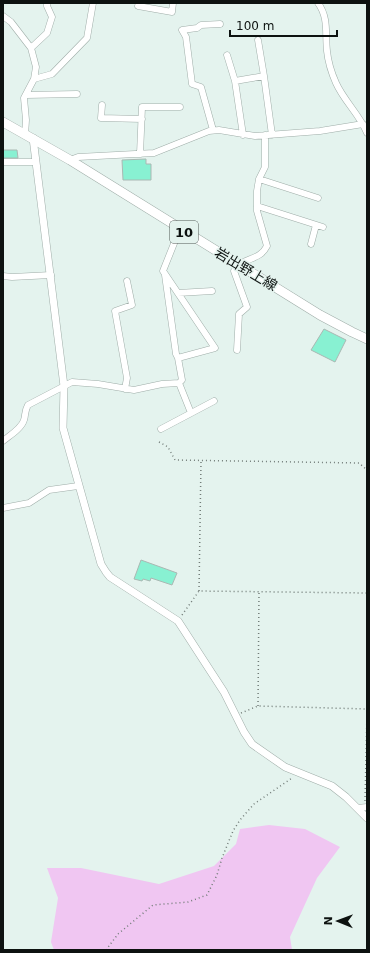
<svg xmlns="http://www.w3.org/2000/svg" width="370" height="953" viewBox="0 0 370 953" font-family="'DejaVu Sans','Noto Sans JP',sans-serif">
<rect width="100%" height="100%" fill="#e4f3ee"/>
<path fill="#f0c6f2" d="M269 825 305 829 340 847 317 878 290 937 292 950H54L51 942 58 898 47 868H81L159 884 214 866 236 844 240 829Z"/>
<path fill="#88f1d2" stroke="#aab8b3" d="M3 150H17L18 158H3Z
M146 159V164H151V180H123L122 160Z
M324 329 346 340 335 362 311 350Z
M141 560 177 573 172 585 151 578 150 581 143 579 142 581 134 579Z"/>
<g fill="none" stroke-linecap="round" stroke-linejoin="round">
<g stroke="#9fada8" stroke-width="7">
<path id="minor" d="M139 3 138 6 172 12 173 3
M318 3C329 18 325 34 327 51 328 61 332 74 336 83 344 101 360 115 367 133
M3 16 11 22 31 48 36 67 34 79 24 98 26 120 25 135
M258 40 264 76 272 135
M31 48 47 33 52 17 47 6V3
M227 55 235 81 243 135
M34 79 52 74 87 38 93 3
M235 81 264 76
M26 95 77 94
M102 105 101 118 142 119
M213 130 201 87 192 84 186 37 182 30 197 28 201 25 220 24
M140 154 142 107H180
M70 160 78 157 154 153 209 131 219 130 255 136 320 131 363 124
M3 162H36
M259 179 318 198
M257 206 323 227
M311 244 316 225
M3 276 12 277 51 275
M178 293 212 291
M237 350 239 314 247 307 234 271C243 256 259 262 267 246L257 211V191L259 179 265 167V135
M178 358 215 348 163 271 177 236 181 230
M179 383 191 413
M125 389 127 378 115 311 132 305 127 281
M161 429 214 401
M3 441C9 436 22 428 24 420 26 414 24 412 28 405L72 382 98 384 134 390 162 384 179 383 182 380 178 358 176 354 165 275
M3 508 29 503 49 490 78 486
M357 808 367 807"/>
</g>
<g stroke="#9fada8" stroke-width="8">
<path id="tertiary" d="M33 138 64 386 63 428 101 564 106 572 110 577 178 621 224 692 244 732 252 744 285 767 332 786 346 797 367 818"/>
</g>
<g stroke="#9fada8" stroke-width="10">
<path id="primary" d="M3 122 70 160 320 315 352 332 367 339"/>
</g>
<path stroke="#727c78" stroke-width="1.5" stroke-dasharray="1 3" stroke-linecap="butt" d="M159 442 168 447 175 460 359 463 367 470
M199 591 201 461
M182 615 199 591 367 593
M258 706 259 592
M241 713 258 706 367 709
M365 801 367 712
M106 950 118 934 153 905 188 902 207 895 217 875 222 858 233 831 240 820 254 804 292 778"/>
<use href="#minor" stroke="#fff" stroke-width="6"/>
<use href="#tertiary" stroke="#fff" stroke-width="7"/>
<use href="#primary" stroke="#fff" stroke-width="9"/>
</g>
<g text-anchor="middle" stroke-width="3" stroke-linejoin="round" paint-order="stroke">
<rect fill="#e4f3ee" stroke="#4e5653" stroke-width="1" x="170" y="221" width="28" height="22" rx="3"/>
<g font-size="13" font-weight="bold" fill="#0d1210">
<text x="184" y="237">10</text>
</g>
<g font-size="14" fill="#0d1210" stroke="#e4f3ee">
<text transform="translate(246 269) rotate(31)" y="5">岩出野上線</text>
</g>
</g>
<rect width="370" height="953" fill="none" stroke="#0d1210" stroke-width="8"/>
<g transform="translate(338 921) rotate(271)" stroke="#e4f3ee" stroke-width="3" paint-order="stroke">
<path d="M0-3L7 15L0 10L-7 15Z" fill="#0d1210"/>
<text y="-6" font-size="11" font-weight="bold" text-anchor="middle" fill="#0d1210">N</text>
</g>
<path d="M230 30v6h107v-6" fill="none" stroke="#0d1210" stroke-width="2"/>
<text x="236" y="30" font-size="12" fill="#0d1210" stroke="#e4f3ee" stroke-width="3" paint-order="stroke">100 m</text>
</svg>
